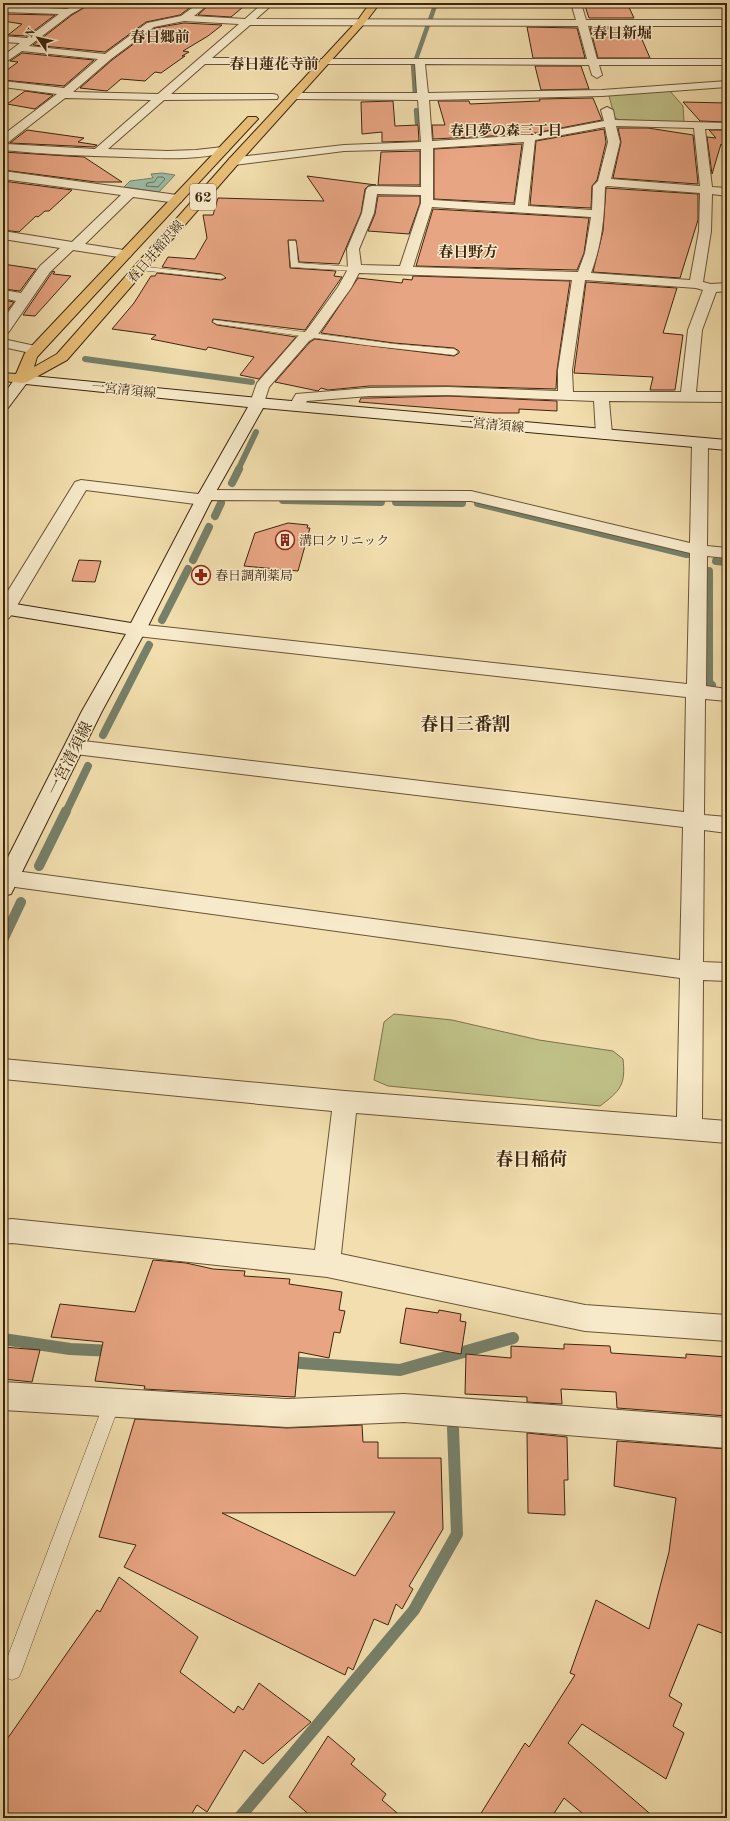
<svg xmlns="http://www.w3.org/2000/svg" width="730" height="1821" viewBox="0 0 730 1821" font-family="'Old Standard TT','Noto Serif JP',serif">
<rect width="100%" height="100%" fill="#f2deae"/>
<filter id="stains"><feTurbulence type="fractalNoise" baseFrequency=".005" numOctaves="4"/><feColorMatrix values="0 0 0 0 .2 0 0 0 0 .09 0 0 0 0 .02 0 0 0 .5 -.17"/></filter>
<radialGradient id="worn" r=".72"><stop offset=".6" stop-color="#630" stop-opacity="0"/><stop offset="1" stop-color="#630" stop-opacity=".3"/></radialGradient>
<path fill="#bfc087" stroke="#7e724a" d="M669 90 683 106 684 122 620 120 615 118 609 96 613 94Z
M394 1014 452 1020 539 1040 613 1051 623 1059C626 1085 620 1091 600 1106L388 1086 374 1080 384 1022Z"/>
<path fill="#9cbda5" stroke="#768069" d="M162 173 175 175 159 192 124 187 130 181 153 178 151 174Z"/>
<g fill="none" stroke-linecap="round" stroke-linejoin="round">
<path stroke="#6c715a" stroke-width="1" d="M158 177H163L165 179 158 187 146 186 147 183 154 182Z"/>
<path stroke="#768069" stroke-width="4.5" d="M430 20 436 3
M416 59 428 25
M413 64 415 94
M416 110 417 123"/>
<path stroke="#768069" stroke-width="6" d="M85 359 252 382
M238 470 256 432"/>
<path stroke="#768069" stroke-width="8" d="M232 483 239 469
M283 500 381 502
M396 502 462 503
M478 503 687 554
M215 516 221 503
M193 560 209 527
M716 561 727 562
M709 571V682L712 685
M162 620 188 569
M103 735 149 645
M66 812 88 766"/>
<path stroke="#768069" stroke-width="10" d="M39 866 66 811
M3 940 21 902"/>
<path stroke="#768069" stroke-width="12" d="M3 1339 70 1349 113 1351
M287 1362 400 1370 513 1338
M239 1818 414 1610 457 1534 453 1428"/>
</g>
<path fill="#e8a583" stroke="#3d250e" fill-rule="evenodd" d="M3 3H75L67 7 3 5Z
M92 3H196L180 15 146 22 105 52 33 45 72 15Z
M211 3H248L231 17 198 15Z
M584 3H627L634 18H589Z
M3 14 55 15 27 36 8 35 22 24 3 21Z
M184 23 222 25 208 36 183 51 189 52 182 56H185L161 73 155 72 145 81 121 79 107 91 80 88 112 60 155 28Z
M527 27 577 28 585 58H533Z
M590 28H637L650 58H598Z
M22 53 94 60 64 86 3 80V73L18 62 10 61Z
M535 66H581L589 89 541 90Z
M25 91 53 95 35 109 7 104Z
M593 98 602 120 530 134 433 139 432 125H445L438 101H469L470 104 540 101 539 99Z
M393 101 395 126 418 125 419 141 382 142V132L362 134 361 102Z
M683 102 727 103V122L700 121Z
M618 128H648L693 135 698 184 613 178 621 142Z
M604 129 606 142 597 180 592 186 591 208 530 205 536 141Z
M27 130 84 138 78 142 97 145 94 147 10 143Z
M709 130H727V151L721 144 712 174 707 137 716 138Z
M522 144 514 203 434 199V149Z
M420 151V185H378L381 152Z
M3 152 84 157 122 182H96L3 170Z
M307 176 376 185 368 186 365 189 361 213 339 264 299 262 296 240H288L290 268 336 271 334 276 342 277 305 330 213 319 212 322 217 325 296 337 259 379 240 375 254 357 208 347 206 350 151 339 156 335 112 329 134 303 151 276H155L157 273 221 280 226 278 221 274 162 267 168 257 195 259 207 238 203 215H213L218 198 324 201Z
M3 181 72 190 49 211H45L38 217 36 216 19 232 3 230Z
M606 188 698 194V220L680 278 593 272 603 231Z
M378 196H420V203L409 234 368 231 375 214Z
M433 209 589 218 584 253 577 270 416 266Z
M3 264 36 269 20 291 3 289Z
M53 271 55 272 53 274 71 276 35 316 23 315Z
M413 276 570 281 557 370 556 389 448 386H369L328 390 321 388 318 391 275 382 310 342 315 339 454 356 459 353V351L454 348 394 343 321 333 358 278 402 283 403 279 412 280Z
M586 282 677 288 663 333 683 335 675 390H650L653 377 574 373Z
M3 300 14 302 6 312H3Z
M448 396 557 401V411L519 409V413H495L359 402 361 398H369Z
M288 523 308 525 307 528H310L298 571 244 566 255 533Z
M79 560 101 561 95 582 72 581Z
M153 1260 186 1263 213 1269 245 1271 244 1276 290 1279 289 1284 342 1292 339 1310 345 1311 340 1333 334 1332 329 1358 299 1352 295 1397 144 1389 145 1386 95 1381 103 1342 51 1337 60 1304 135 1312Z
M406 1308 438 1313 439 1310 461 1314 460 1321 466 1322 461 1354 400 1343Z
M564 1344 610 1346 611 1353 686 1358V1354L727 1357V1416L617 1408 616 1392 561 1389 562 1404 527 1402V1397L465 1394 466 1354 511 1358V1346L564 1349Z
M3 1347 40 1350 32 1382 3 1379Z
M135 1419 287 1428 362 1425 363 1442H378V1458H441L443 1529 409 1586 413 1589 402 1609 396 1604 388 1625 374 1619 353 1670 348 1667 345 1675 124 1567 136 1545 99 1537ZM395 1512 355 1576 222 1513Z
M527 1433 567 1437 568 1480H564L565 1515 528 1513Z
M617 1441 727 1449V1635L698 1624 669 1696 682 1704 673 1726 684 1733 666 1779 582 1724 568 1743 655 1818H588L564 1798 551 1818H478L525 1743 529 1747 575 1675 570 1673 596 1600 649 1629 669 1552 676 1498 614 1486Z
M119 1577 198 1637 180 1672 234 1713 238 1706 243 1710 259 1683 311 1722 263 1764 244 1750 207 1812 197 1805 189 1818H3V1745L97 1610 100 1612Z
M328 1736 355 1759 351 1764 386 1794 382 1800 403 1818H313L289 1797Z"/>
<g fill="none" stroke-linecap="round" stroke-linejoin="round">
<g stroke="#6a5336" stroke-width="1">
<path id="service" d="M289 241H295L296 243 298 263 355 267 359 269 355 271 291 267Z
M137 266 221 275 225 277 221 279 140 270 136 268Z
M214 320 394 344 454 349 458 352 454 355 365 345 217 324 213 322Z
M112 1395 118 1397 120 1403 22 1670 19 1677 12 1680 5 1677 3 1669 104 1403 106 1397Z"/>
</g>
<g stroke="#6a5336" stroke-width="2">
<path id="minor" d="M78 3H91L71 14 29 46 105 54 147 23 181 16 199 3H210L194 16 245 19 263 3H274L256 19 576 20 571 3H581L586 20H727V26H588L597 59H727V65H599L602 75 597 78 592 75 589 65 425 64 428 93 602 90 727 81V87L602 96 429 100 432 141 530 135 604 121 601 110 607 107 613 110 615 120 727 123V129H705L712 187 727 188V196L712 194 711 231 703 282 711 284 727 283V291L716 292 702 330 696 392H727V402L609 401 612 434 609 437 604 439 599 437 596 434 594 401 448 395 369 396 307 401 302 409 297 411 292 409 289 406 296 394 369 388 448 387 558 391V370L572 280 359 273 351 288 316 337 309 341 269 387 263 406 258 408 253 406 250 403 257 383 299 335 306 331 338 287 348 269 347 249 362 213 366 190 368 187 372 186 421 187V149L344 151 234 165 228 161 230 158 344 145 421 142 418 100 293 99 288 96 293 93H417L415 64H325L320 61 321 59H587L578 26 250 25 212 58H306L311 61 306 64H205L171 94H273L277 95 278 97 277 99 164 100 108 149 168 151 196 150 223 147 227 148 229 150 227 152C194 161 160 158 126 157 85 156 44 154 3 150V135L57 94 3 87V81L64 88 98 59 22 51 3 64V56L20 43 3 42V36L27 38 59 14 3 12V6L67 9ZM184 21 239 24 158 94 73 92 111 59 154 27ZM65 98 151 100 95 149 6 144ZM616 126 694 128 700 186 611 179 620 142ZM605 127 608 142 598 181 593 186 592 210 528 206 535 140ZM524 142 515 205 433 200V148ZM607 186 700 193 699 231 690 280 591 273C602 243 604 219 605 187ZM377 194 421 195V203L400 266 361 265 359 249 374 213ZM432 207 591 217 585 253 578 272 413 267ZM585 280 696 288 703 290 688 330 681 392H573L572 370Z
M3 171 177 195 181 196 183 199 181 202 177 203 133 197 85 244 130 251 132 254 130 257 125 258 73 250 50 272 8 333 3 334V320L16 301 3 298V290L21 293 40 266 60 248 3 239V231L72 242 121 195 3 179Z
M3 339 40 347 42 350 40 353 35 354 3 347Z
M700 438 706 440 708 443 707 546 727 548V558L707 556 706 686 727 689V701L705 699 704 815 727 817V833L704 830 703 962 727 963V981L703 980 702 1119 727 1121V1143L356 1113 341 1254 585 1305 727 1315V1341L585 1331 327 1277 12 1243 3 1244V1220L12 1219 315 1250 332 1111 3 1079V1059L345 1091 677 1117 680 978 8 886 3 885V871L8 870 680 960 683 827 75 754 68 752 65 747 68 742 75 740 684 812 686 697 137 636 131 634 128 630 131 626 137 624 687 684 690 553 471 501 211 500 209 503 203 505 86 490 12 614 9 618 3 620V599L75 482 81 480 198 494 200 492 206 490 471 491 690 543 692 443 694 440Z
M3 1382 287 1399 404 1394 727 1418V1448L404 1422 287 1427 3 1410Z"/>
</g>
<g stroke="#3d250e" stroke-width="2">
<path id="secondary" d="M22 375 258 398 727 440V450L263 408 214 495 146 630 102 711 14 888 11 894 3 896V867L82 711 126 634 3 614V602L131 623 198 495 248 407 26 384 8 408 3 410V395L17 376Z"/>
</g>
<g stroke="#3d250e" stroke-width="2">
<path id="primary" d="M370 3H380L364 24 238 164 67 360 27 382 22 383 3 381V373L16 374 25 353 248 117H256L258 119 256 121 37 357 34 367 57 354 230 158 358 20Z"/>
</g>
<use href="#service" fill="#f7eaca" fill-rule="evenodd"/>
<use href="#minor" fill="#f7eaca" fill-rule="evenodd"/>
<use href="#secondary" fill="#f7eaca" fill-rule="evenodd"/>
<use href="#primary" fill="#e9bf77" fill-rule="evenodd"/>
</g>
<defs>
<g id="building-ring" transform="scale(1)"><circle r="9.5" fill="#f7eaca" stroke="#8f2418" stroke-width="1.5"/><path d="M-4-6H4V6H1V3H-1V6H-4ZM-2.5-4.3h1.7v1.8h-1.7ZM.8-4.3h1.7v1.8H.8ZM-2.5-1h1.7V.8h-1.7ZM.8-1h1.7V.8H.8Z" fill="#8f2418"/></g>
<g id="pharmacy-ring" transform="scale(1)"><circle r="9.5" fill="#f7eaca" stroke="#8f2418" stroke-width="1.5"/><path d="M-2-6h4v4h4v4h-4v4h-4v-4h-4v-4h4Z" fill="#8f2418"/></g>
</defs>
<g fill-rule="evenodd">
<use href="#building-ring" x="285" y="540"/>
<use href="#pharmacy-ring" x="201" y="575"/>
</g>
<g text-anchor="middle" stroke-width="3" stroke-linejoin="round" paint-order="stroke">
<g font-size="13" fill="#3d250e" stroke="#f7eaca">
<text transform="translate(155 251) rotate(-49)" y="5">春日井稲沢線</text>
<text transform="translate(124 389) rotate(6)" y="5">一宮清須線</text>
<text transform="translate(492 424) rotate(5)" y="5">一宮清須線</text>
</g>
<g font-size="13" fill="#3d250e" stroke="#f7eaca" text-anchor="start">
<text x="299" y="545">溝口クリニック</text>
<text x="215" y="580">春日調剤薬局</text>
</g>
<g font-size="14" font-weight="bold" fill="#3d250e" stroke="#f7eaca">
<text x="506" y="135">春日夢の森三丁目</text>
</g>
<g font-size="15" font-weight="bold" fill="#3d250e" stroke="#f7eaca">
<text x="622" y="38">春日新堀</text>
<text x="160" y="42">春日郷前</text>
<text x="274" y="69">春日蓮花寺前</text>
<text x="468" y="257">春日野方</text>
</g>
<rect fill="#f7eaca" stroke="#756046" stroke-width="1" x="190" y="184" width="26" height="26" rx="3"/>
<g font-size="15" font-weight="bold" fill="#3d250e">
<text x="203" y="202">62</text>
</g>
<g font-size="16" fill="#3d250e" stroke="#f7eaca">
<text transform="translate(69 758) rotate(-63)" y="6">一宮清須線</text>
</g>
<g font-size="18" font-weight="bold" fill="#3d250e" stroke="#f7eaca">
<text x="465" y="730">春日三番割</text>
<text x="531" y="1165">春日稲荷</text>
</g>
</g>
<rect width="730" height="1821" fill="none" stroke="#f2deae" stroke-width="16"/>
<rect x="4" y="4" width="722" height="1813" fill="none" stroke="#3d250e" stroke-width="2"/>
<rect x="8" y="8" width="714" height="1805" fill="none" stroke="#3d250e"/>
<g transform="translate(38 38) rotate(304)" stroke="#f7eaca" stroke-width="3" paint-order="stroke">
<path d="M0-3L7 15L0 10L-7 15Z" fill="#3d250e"/>
<text y="-6" font-size="11" font-weight="bold" text-anchor="middle" fill="#3d250e">N</text>
</g>
<rect width="100%" height="100%" filter="url(#stains)"/>
<rect width="100%" height="100%" fill="url(#worn)"/>
</svg>
